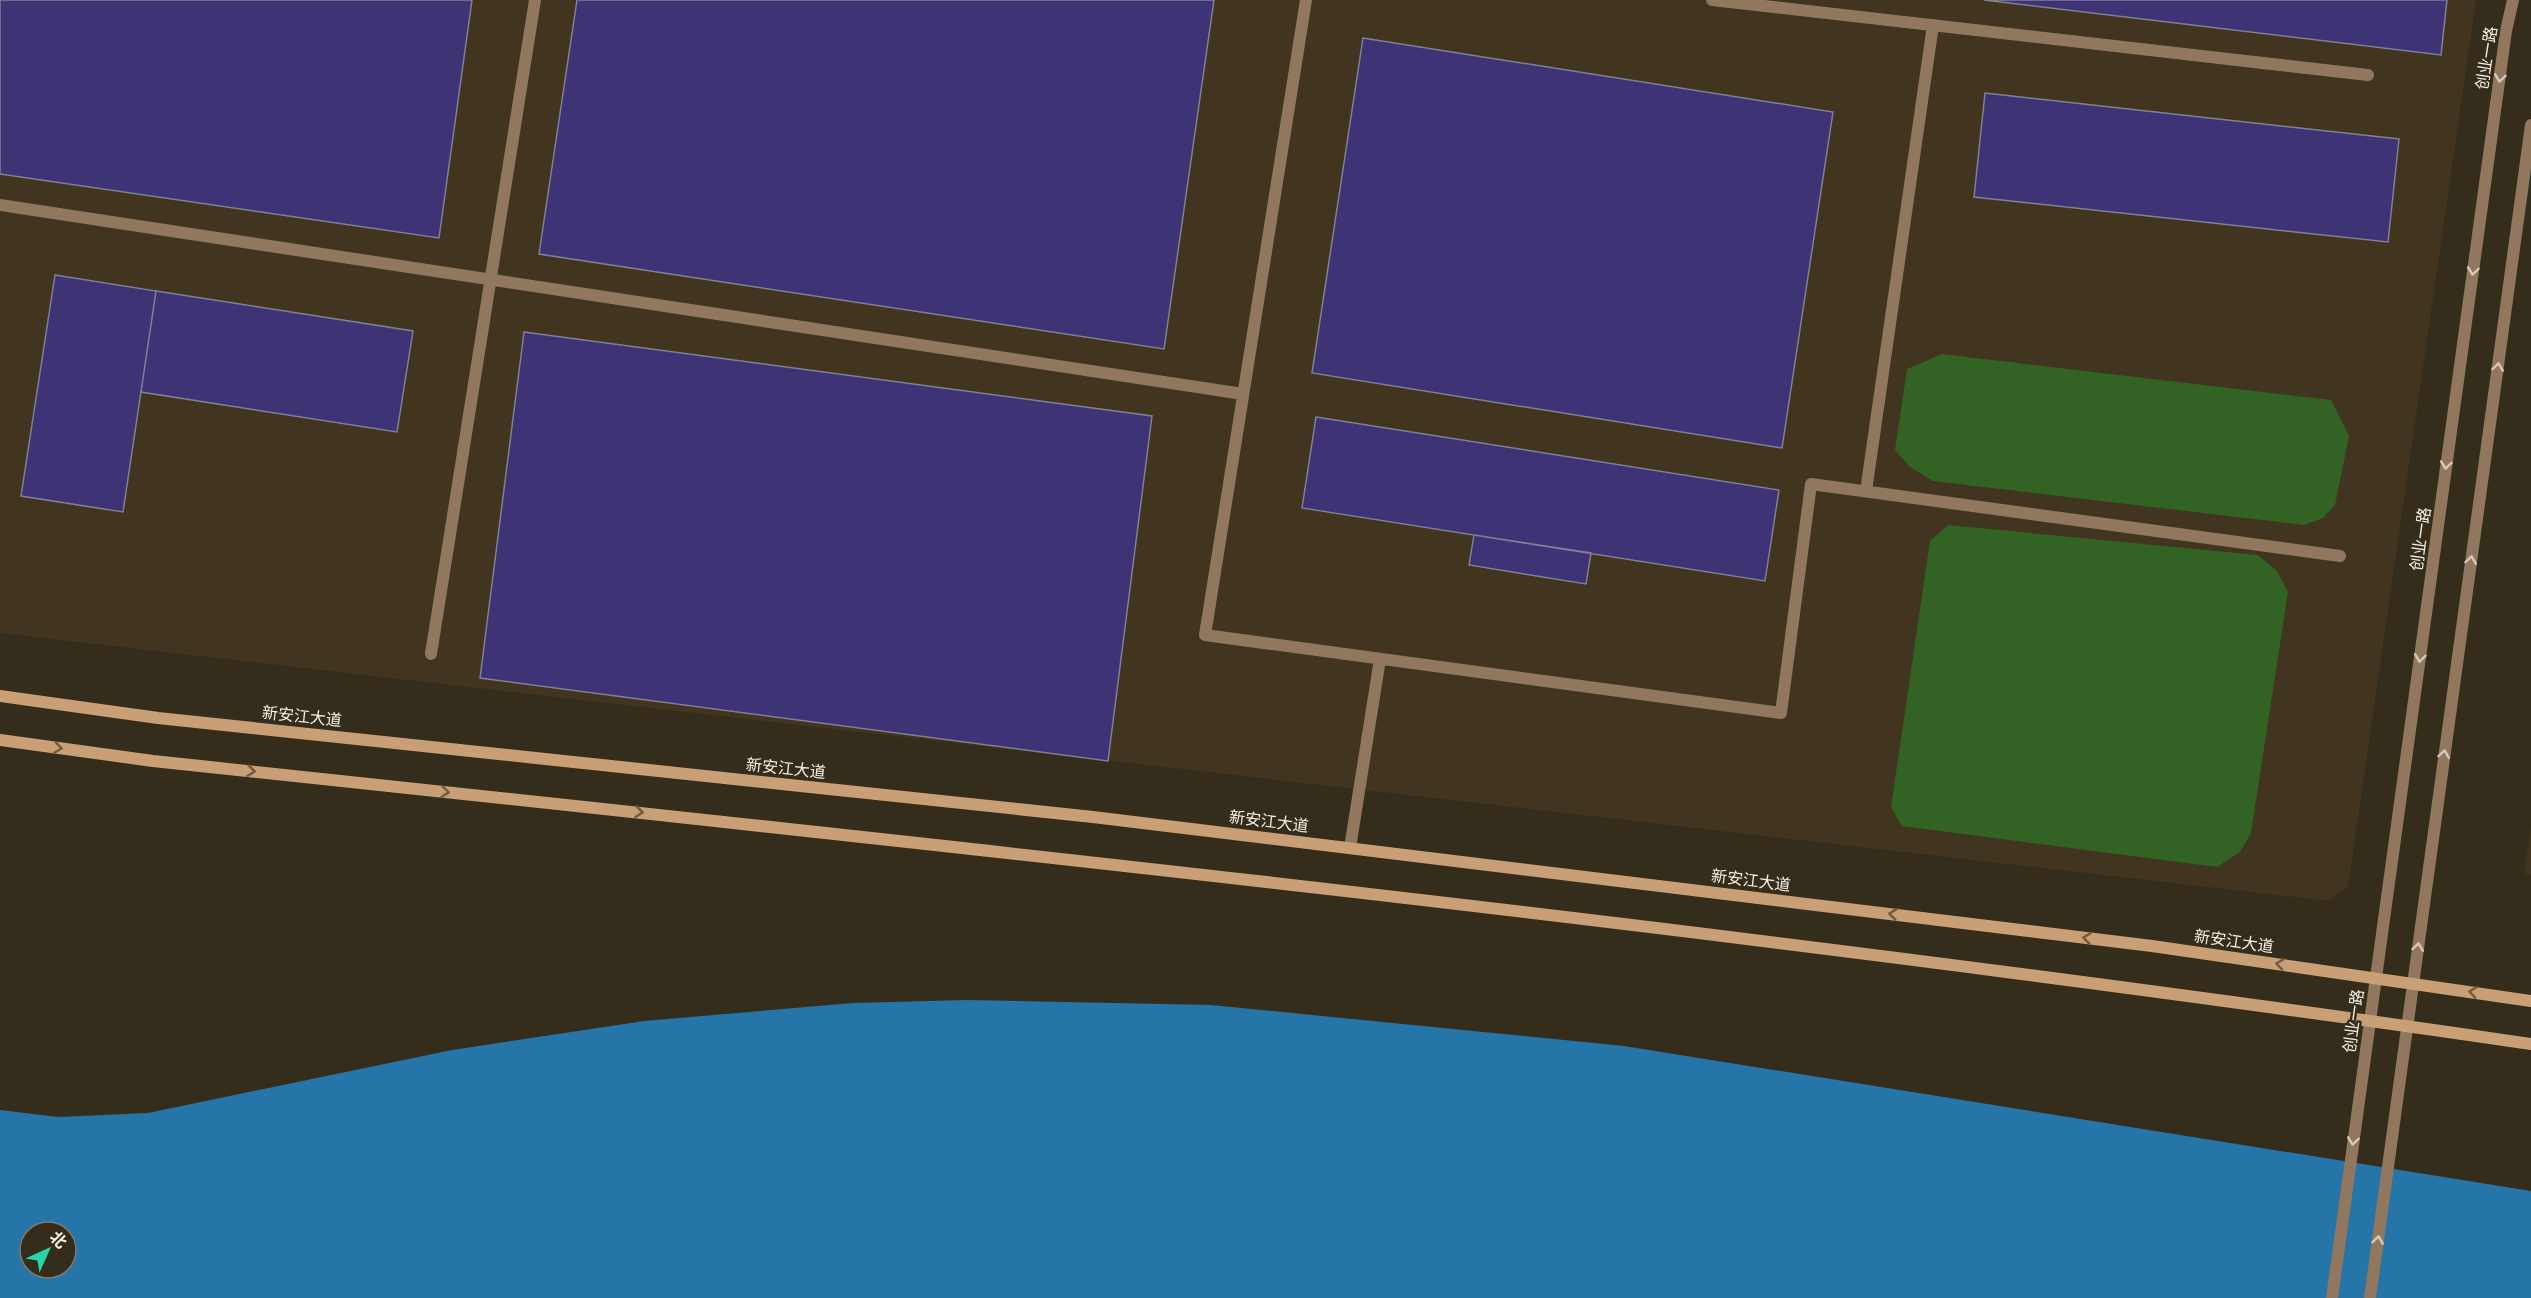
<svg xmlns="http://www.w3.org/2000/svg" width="2531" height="1298" viewBox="0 0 2531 1298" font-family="'Exo 2','Noto Sans SC',sans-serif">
<rect width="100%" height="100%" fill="#352d1c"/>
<path fill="#41351f" d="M0 0H2476L2348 887 2329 901 0 633Z
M2531 828V875L2524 874Z"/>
<path fill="#326324" d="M1942 354 2331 400 2349 436 2335 505 2323 518 2304 525 1933 481 1910 467 1895 450 1907 369Z
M1948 525 2258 555 2277 571 2288 592 2251 833 2240 852 2217 867 1902 826 1891 807 1930 541Z"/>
<path fill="#2675a8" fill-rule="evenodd" d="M967 1000 1211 1005 1624 1046 2531 1191V1298H0V1110L58 1117 148 1113 452 1050 644 1021 853 1003ZM30 1232H66V1268H30Z"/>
<path fill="#3d3375" stroke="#808093" stroke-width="1.5" d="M0 0H472L439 238 0 174Z
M577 0H1214L1164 349 539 254Z
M1984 0H2447L2441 55Z
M1363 38 1833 112 1782 448 1312 373Z
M1985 93 2399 139 2388 242 1974 197Z
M55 275 156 291 123 512 21 496Z
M156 291 413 331 397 432 141 392Z
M524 332 1152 416 1108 761 480 678Z
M1316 417 1779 490 1765 581 1302 508Z
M1474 535 1591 553 1586 584 1469 565Z"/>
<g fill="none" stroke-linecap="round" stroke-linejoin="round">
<path stroke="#91775d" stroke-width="12" d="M1306 0 1205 635 1781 713 1811 484 2340 556
M1712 0 2368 75
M0 205 1243 394
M1866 491 1933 25
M431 654 535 0
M1350 848 1380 659"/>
<path stroke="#91775d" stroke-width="12" d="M2332 1298 2506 31 2513 0
M2370 1298 2531 125"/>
<path stroke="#c99f76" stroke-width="12" d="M0 696 158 718 1093 817 2152 946 2531 1001
M0 740 153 761C947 845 1741 929 2531 1044"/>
</g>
<defs><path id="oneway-chevron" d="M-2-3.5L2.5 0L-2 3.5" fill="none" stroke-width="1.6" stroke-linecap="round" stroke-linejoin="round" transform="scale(1.5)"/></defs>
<g stroke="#d6cabc">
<use href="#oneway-chevron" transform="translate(2500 78) rotate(98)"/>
<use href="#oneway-chevron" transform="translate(2473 271) rotate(98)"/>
<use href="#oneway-chevron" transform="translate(2498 367) rotate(-82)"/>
<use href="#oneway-chevron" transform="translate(2446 465) rotate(98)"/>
<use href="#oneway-chevron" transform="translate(2471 560) rotate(-82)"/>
<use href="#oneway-chevron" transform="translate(2420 658) rotate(98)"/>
<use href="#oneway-chevron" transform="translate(2444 754) rotate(-82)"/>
<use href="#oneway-chevron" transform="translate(2418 947) rotate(-82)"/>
<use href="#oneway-chevron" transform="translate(2353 1141) rotate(98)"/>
<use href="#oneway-chevron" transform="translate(2378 1240) rotate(-82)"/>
</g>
<g stroke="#705b40">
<use href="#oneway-chevron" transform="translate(58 748) rotate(8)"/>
<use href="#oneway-chevron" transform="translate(251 771) rotate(6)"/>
<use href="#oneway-chevron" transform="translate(445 792) rotate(6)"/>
<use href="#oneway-chevron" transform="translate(639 812) rotate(6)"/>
<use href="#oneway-chevron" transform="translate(1893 914) rotate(-173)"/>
<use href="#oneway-chevron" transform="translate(2087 938) rotate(-173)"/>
<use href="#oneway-chevron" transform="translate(2280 964) rotate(-172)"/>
<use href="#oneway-chevron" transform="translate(2473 992) rotate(-172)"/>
</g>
<g text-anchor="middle" stroke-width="5" stroke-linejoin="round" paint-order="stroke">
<g font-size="16" fill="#f4eee4" stroke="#352d1c">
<text transform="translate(2486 58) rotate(-81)" y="6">创业一路</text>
<text transform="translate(2420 539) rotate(-82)" y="6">创业一路</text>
<text transform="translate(302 716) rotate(6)" y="6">新安江大道</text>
<text transform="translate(786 768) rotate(6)" y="6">新安江大道</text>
<text transform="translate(1269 821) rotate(7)" y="6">新安江大道</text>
<text transform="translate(1751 880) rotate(7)" y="6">新安江大道</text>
<text transform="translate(2234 941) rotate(8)" y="6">新安江大道</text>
<text transform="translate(2353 1021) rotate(-82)" y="6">创业一路</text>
</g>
</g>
<g transform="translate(48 1250) rotate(45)"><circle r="28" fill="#352d1c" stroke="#817a6c" stroke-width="1.5"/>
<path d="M0-4.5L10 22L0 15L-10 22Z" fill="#27d5ad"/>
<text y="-9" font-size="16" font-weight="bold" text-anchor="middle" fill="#f4eee4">北</text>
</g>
</svg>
